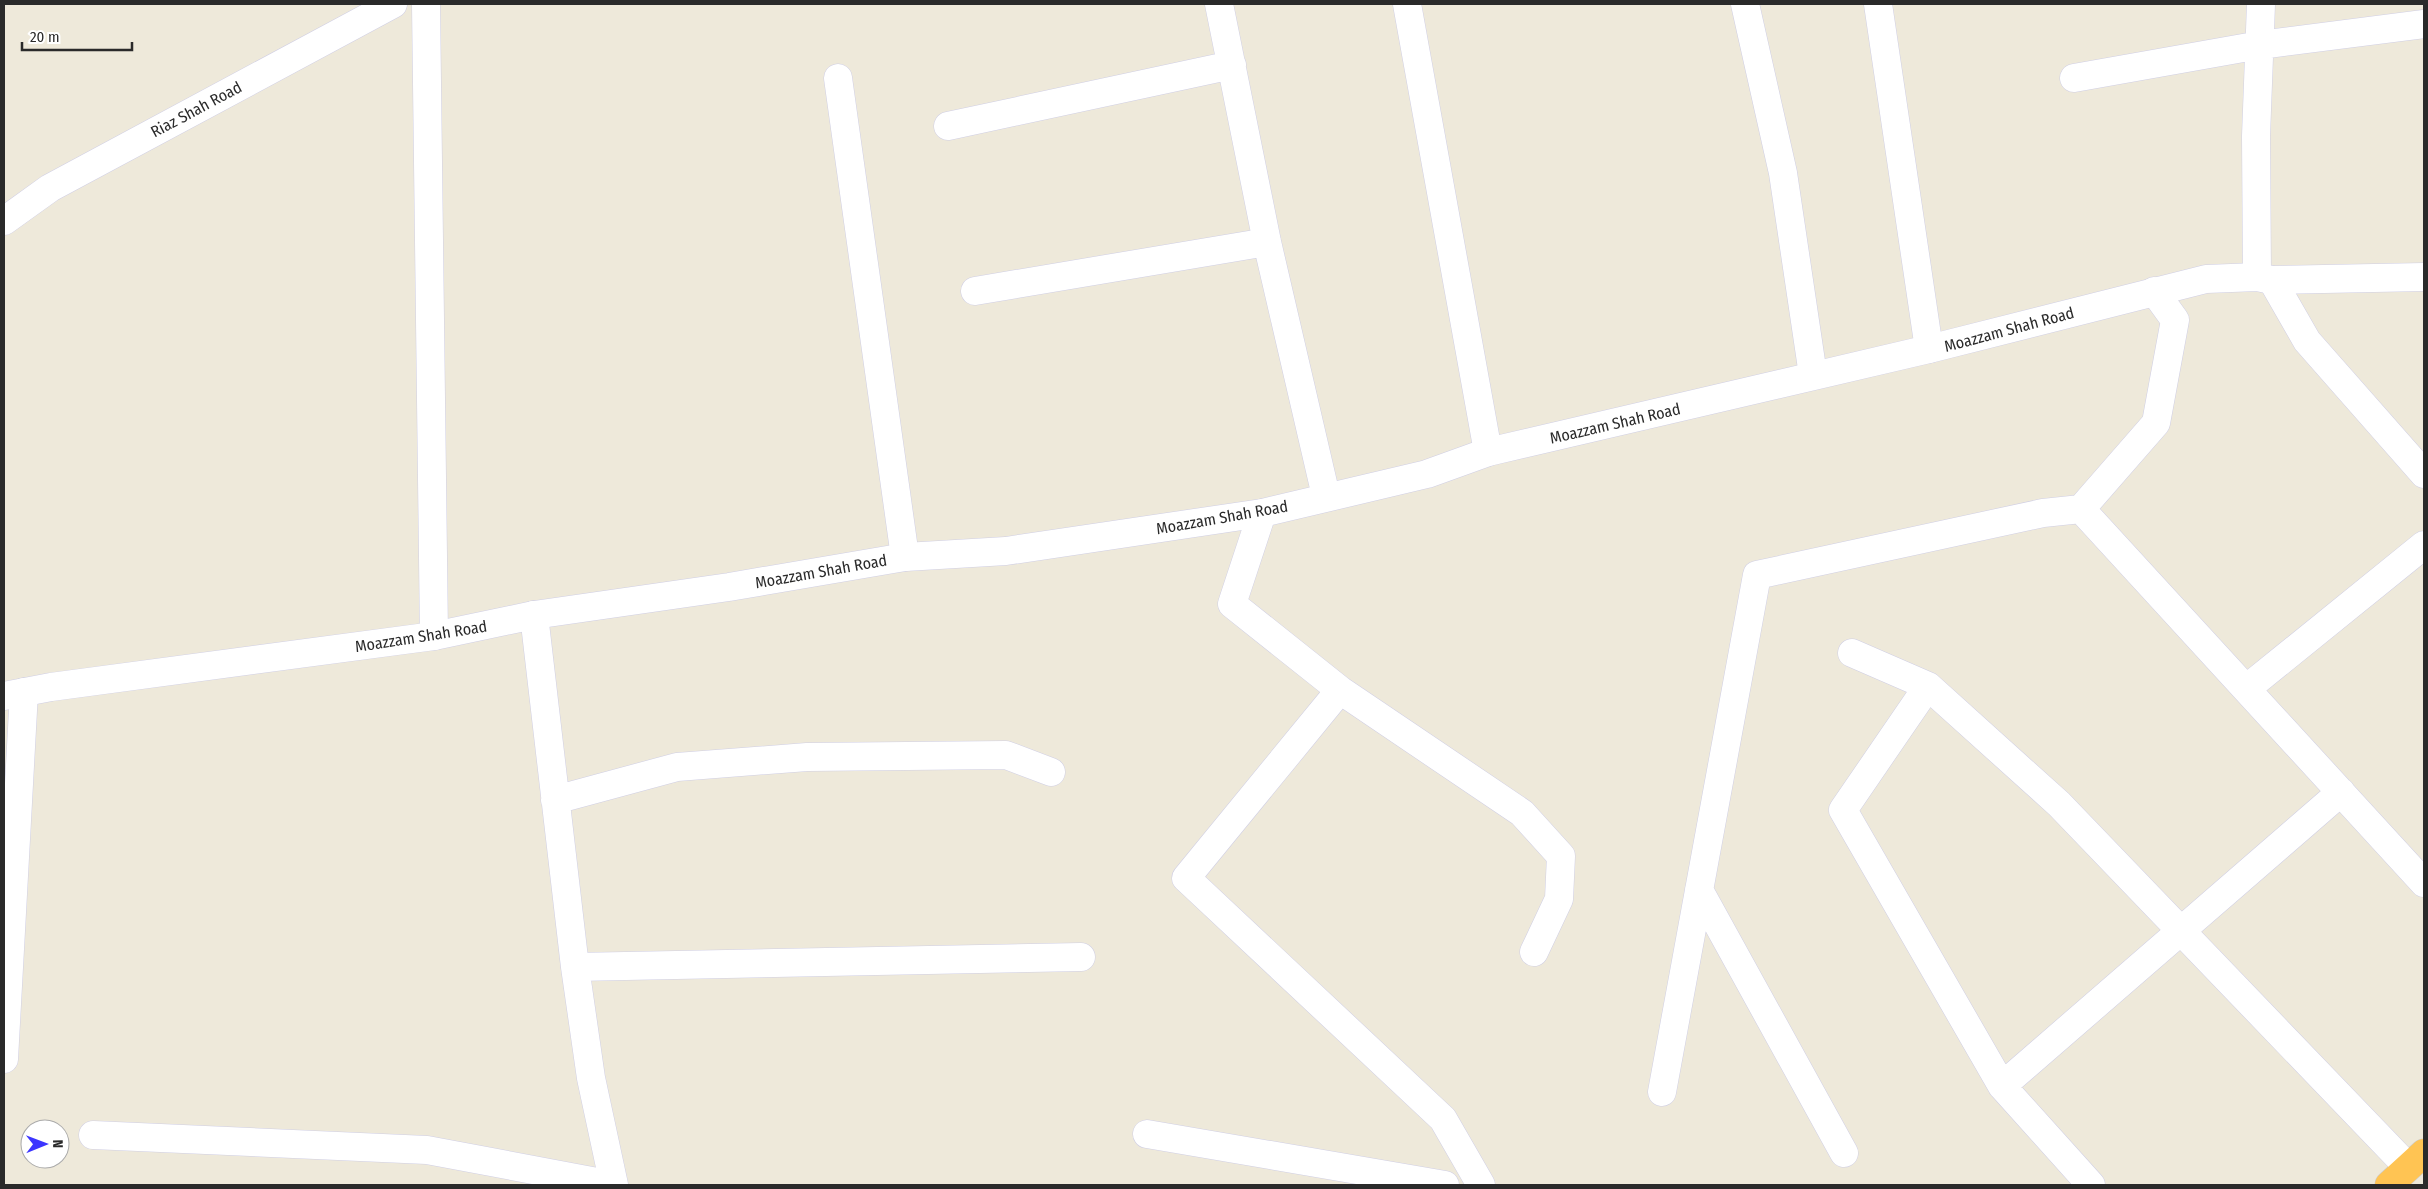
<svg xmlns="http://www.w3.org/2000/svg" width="2428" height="1189" viewBox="0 0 2428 1189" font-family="'Fira Sans Condensed',sans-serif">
<rect width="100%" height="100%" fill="#eee9da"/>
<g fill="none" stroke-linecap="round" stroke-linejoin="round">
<g stroke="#d0cfe4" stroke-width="29">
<path id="street" d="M426 4 434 636
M1219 4 1267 242 1326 496
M1407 4 1488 452
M1745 4 1783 173 1813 375
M1878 4 1929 349
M838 78 905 557
M2074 78 2260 45 2424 24
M948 126 1232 65
M2257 277 2256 136 2261 4
M2272 280 2307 341 2424 474
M975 291 1267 242
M2154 291 2175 320 2156 423 2081 509 2424 883
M1262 513 1232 604 1340 690 1186 878 1443 1119 1481 1185
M534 615 575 967 591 1078 614 1185
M1852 653 1928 686 1843 810 2002 1086 2091 1185
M1928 686 2059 804 2408 1167
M2246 689 2424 545
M1340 690 1522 813 1561 856 1559 899 1534 952
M555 800 677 767 807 757 1006 755 1051 772
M1699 890 1844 1153
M575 967 1081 957
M4 1059 24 692
M2002 1086 2341 792
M1662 1092 1757 575 2043 513 2081 509
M1147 1134 1445 1185
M93 1135 427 1150 613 1185"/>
</g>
<g stroke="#d0cfe4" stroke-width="29">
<path id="secondary" d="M4 221 50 188 393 4
M4 696 51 687 434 636 534 615 729 587 905 557 1006 551 1262 513 1427 474 1488 452 1929 349 2206 279 2257 277 2272 280 2424 277"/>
</g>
<g stroke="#ccc" stroke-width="29">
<path id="highway" d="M2389 1185 2424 1153"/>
</g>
<use href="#street" stroke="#fff" stroke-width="28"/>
<use href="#secondary" stroke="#fff" stroke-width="28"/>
<use href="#highway" stroke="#ffc453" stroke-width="28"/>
</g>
<g text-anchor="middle" stroke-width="5" stroke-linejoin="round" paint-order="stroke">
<g font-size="16" fill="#2a2a2a" stroke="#fff">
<text transform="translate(196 109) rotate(-28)" y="6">Riaz Shah Road</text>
<text transform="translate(2009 329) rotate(-15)" y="6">Moazzam Shah Road</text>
<text transform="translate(1615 423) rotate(-13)" y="6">Moazzam Shah Road</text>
<text transform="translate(1222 517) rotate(-10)" y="6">Moazzam Shah Road</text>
<text transform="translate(821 571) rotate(-10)" y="6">Moazzam Shah Road</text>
<text transform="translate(421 636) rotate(-9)" y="6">Moazzam Shah Road</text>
</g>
</g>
<rect width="2428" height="1189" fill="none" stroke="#2a2a2a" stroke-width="10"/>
<g transform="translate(45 1144) rotate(89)"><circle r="24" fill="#ffffff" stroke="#aaaaaa"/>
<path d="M0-4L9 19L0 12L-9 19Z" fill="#3c35ff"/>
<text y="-8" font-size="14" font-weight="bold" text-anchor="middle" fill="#2a2a2a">N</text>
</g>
<path d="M22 42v8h110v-8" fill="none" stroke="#2a2a2a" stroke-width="2.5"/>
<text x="30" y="42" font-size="15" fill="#2a2a2a" stroke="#ffffff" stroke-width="4" paint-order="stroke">20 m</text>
</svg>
